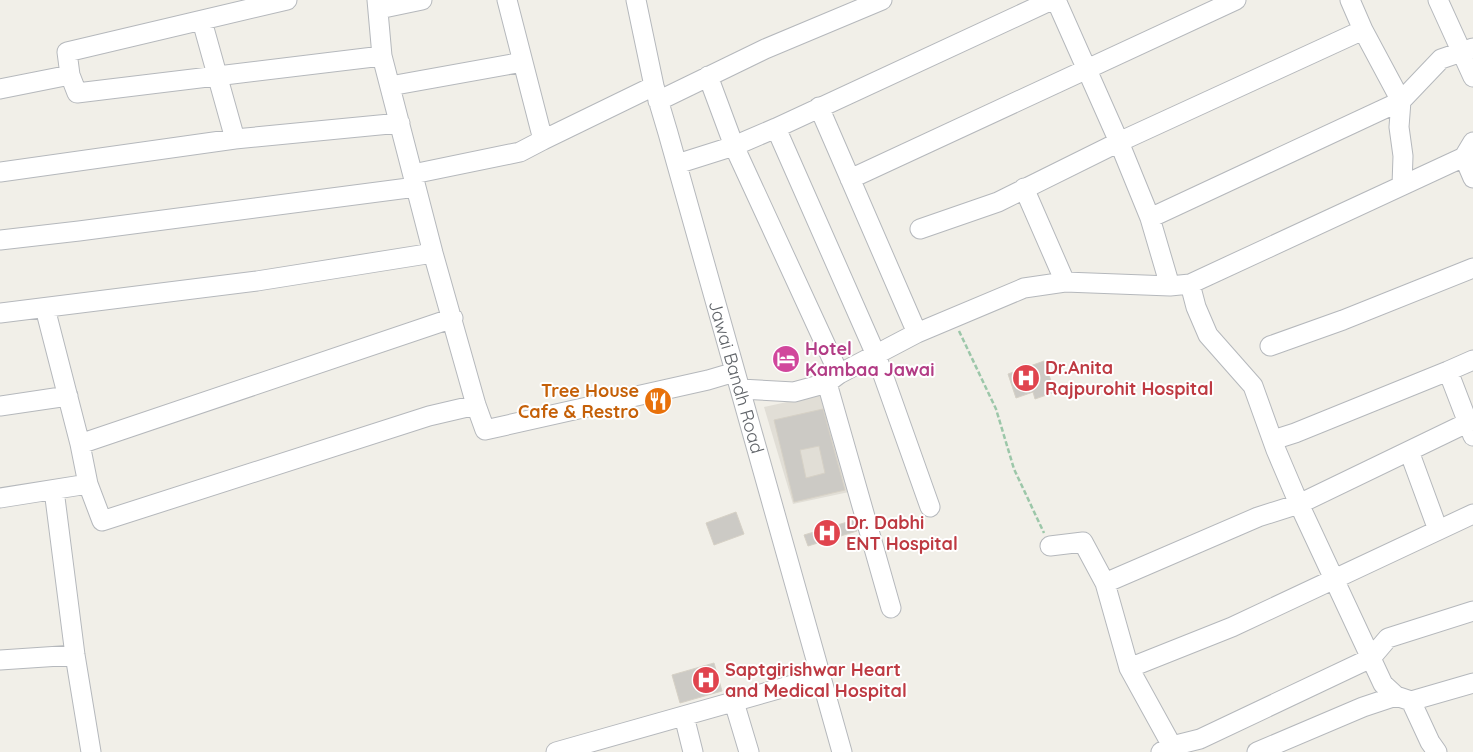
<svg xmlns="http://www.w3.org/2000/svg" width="1473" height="752" viewBox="0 0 1473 752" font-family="Quicksand,sans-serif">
<rect width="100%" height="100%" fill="#f1efe8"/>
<path fill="#e1ded6" d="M824 394 849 492 793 504 764 407Z"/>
<path fill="#cccac5" stroke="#d6d1c6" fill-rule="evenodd" d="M1044 361 1055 392 1035 399 1033 392 1016 398 1008 374Z
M823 409 845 490 794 502 774 420ZM819 446 825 473 806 478 800 450Z
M736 512 744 534 714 545 706 523Z
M854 520 857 531 808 546 804 535Z
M714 663 722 691 680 703 672 675Z"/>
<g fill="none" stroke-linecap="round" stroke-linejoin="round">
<g stroke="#b5b8bc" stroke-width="21">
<path id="minor" d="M377 0 382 56 433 253 476 405 485 430 708 380 735 372
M507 0 543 140 654 86
M636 0 654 86 668 133 842 752
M1056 0 1119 142 1150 218 1170 286
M1438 0 1473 77
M379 9 422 0
M202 21 235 139
M70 75 67 52 287 0
M708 76 734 146 839 374
M390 86 523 62
M0 89 70 75 77 93 382 56
M658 101 765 49 882 0
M819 107 917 333
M776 128 876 355 930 507
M1464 157 1473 178
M677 164 734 146 776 128 1052 0
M0 172 235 139 400 123
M413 174 520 152 543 140
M850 179 1236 0
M1402 185 1403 156 1399 127 1401 101 1441 59 1473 48
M1024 188 1065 282
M1150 218 1401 101 1363 30 1350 0
M920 229 998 202 1119 142 1363 30
M0 240 79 231 416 187
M1190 284 1196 307 1208 335 1253 386 1276 450 1299 504 1383 684 1396 696 1411 701 1473 683
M45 308 80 444 88 484 102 521 429 416 476 405
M0 313 257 281 433 253
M1270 346 1343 320 1473 268
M1473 360 1448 371 1473 436
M827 383 891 608
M740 389 794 392 827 383 839 374 917 333 1024 288 1065 282 1170 286 1190 284 1464 157 1473 142
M0 406 68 396
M1273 440 1295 433 1448 371
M80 444 453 318
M1409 451 1438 530
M54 490 75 655 91 752
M0 498 88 484
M1050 546 1083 542 1105 583 1129 668 1172 746
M1105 583 1258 517 1299 504 1473 420
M0 660 75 655
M1129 668 1232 627 1473 514
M1411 701 1430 742 1437 752
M734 702 749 752
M684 716 693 752
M556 752 821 677
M1161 752 1172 746 1200 739 1371 658 1388 638 1473 611
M1257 752 1363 707 1396 696"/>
</g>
<path stroke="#9cc7a9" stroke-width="2.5" stroke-dasharray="5 2.5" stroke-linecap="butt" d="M959 331 996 409 1014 469 1044 533"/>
<use href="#minor" stroke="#fff" stroke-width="19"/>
</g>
<defs>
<g id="hotel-disc" transform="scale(1.4375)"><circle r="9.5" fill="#d1479c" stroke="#fff"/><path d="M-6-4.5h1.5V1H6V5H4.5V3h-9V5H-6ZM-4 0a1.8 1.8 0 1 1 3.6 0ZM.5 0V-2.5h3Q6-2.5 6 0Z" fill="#fff"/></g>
<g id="hospital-disc" transform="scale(1.4375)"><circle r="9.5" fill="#e0444e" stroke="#fff"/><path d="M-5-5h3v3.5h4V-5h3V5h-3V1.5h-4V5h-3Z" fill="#fff"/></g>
<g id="restaurant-disc" transform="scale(1.4375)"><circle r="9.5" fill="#e8710a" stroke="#fff"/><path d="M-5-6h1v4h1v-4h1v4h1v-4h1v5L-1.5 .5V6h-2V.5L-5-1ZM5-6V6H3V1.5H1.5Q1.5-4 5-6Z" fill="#fff"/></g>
</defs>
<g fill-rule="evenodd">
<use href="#hotel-disc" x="786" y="359"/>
<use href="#hospital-disc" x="1026" y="378"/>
<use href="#restaurant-disc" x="658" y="401"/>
<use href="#hospital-disc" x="827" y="533"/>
<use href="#hospital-disc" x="706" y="680"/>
</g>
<g text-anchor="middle" stroke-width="4" stroke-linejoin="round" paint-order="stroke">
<g font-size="18" font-weight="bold" fill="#b23c85" stroke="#fff" text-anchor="start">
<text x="805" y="355">Hotel<tspan x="805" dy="21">Kambaa Jawai</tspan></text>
</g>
<g font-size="18" font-weight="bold" fill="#be3a42" stroke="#fff" text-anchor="start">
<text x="1045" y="374">Dr.Anita<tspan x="1045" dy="21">Rajpurohit Hospital</tspan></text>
<text x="846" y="529">Dr. Dabhi<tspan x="846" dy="21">ENT Hospital</tspan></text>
<text x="725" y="676">Saptgirishwar Heart<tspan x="725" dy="21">and Medical Hospital</tspan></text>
</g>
<g font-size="18" fill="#5f6368" stroke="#fff">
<text transform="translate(736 377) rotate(74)" y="6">Jawai Bandh Road</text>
</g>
<g font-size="18" font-weight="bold" fill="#c56008" stroke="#fff" text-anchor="end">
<text x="639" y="397">Tree House<tspan x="639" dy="21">Cafe &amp; Restro</tspan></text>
</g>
</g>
</svg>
